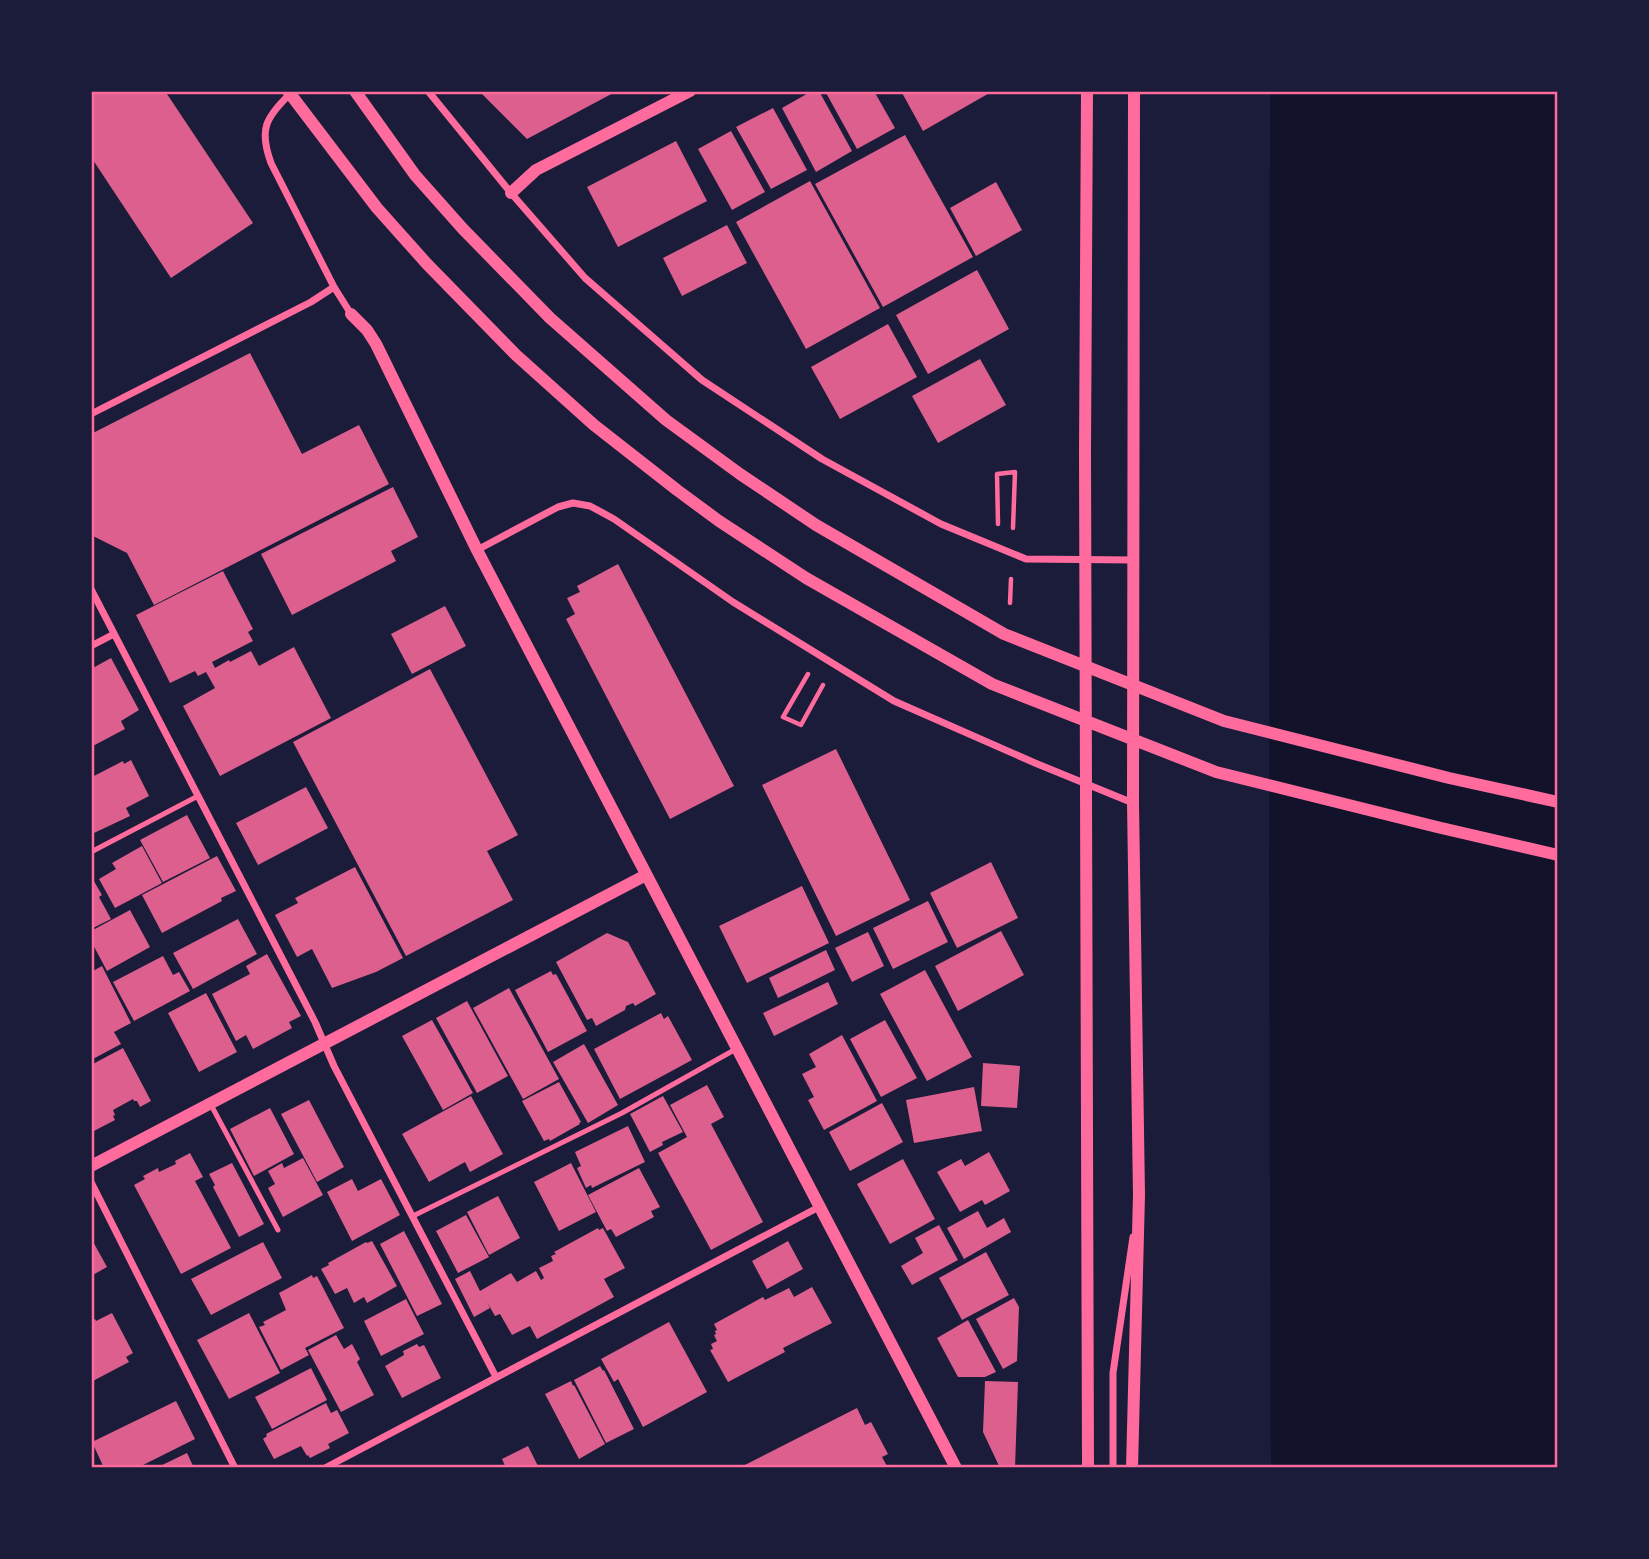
<svg xmlns="http://www.w3.org/2000/svg" width="1649" height="1559" font-family="'Exo 2',sans-serif">
	<style>
		.water { fill: #12122b }
		.building { fill: #dd5f8e }
		.lines { fill: none; stroke-linecap: round; stroke-linejoin: round }
		.path { stroke: #ff6b9d; stroke-width: 4.5 }
		.service { stroke: #ff6b9d; stroke-width: 5 }
		.minor { stroke: #ff6b9d; stroke-width: 7 }
		.tertiary { stroke: #ff6b9d; stroke-width: 12 }
		.neatline { fill: none; stroke: #ff6b9d; stroke-width: 2.5 }
	</style>
	<rect width="100%" height="100%" fill="#1b1b3a"/>
	<!-- water -->
	<path class="water" d="M1270,91H1558V1468H1271L1269,927Z"/>
	<!-- building -->
	<path class="building" d="M91,91H165L253,223L171,278L91,157Z
		M479,91H617L527,139Z
		M812,91H819L852,151L816,172L782,108Z
		M825,91H874L895,128L857,149Z
		M901,91H993L923,131Z
		M773,108L807,170L771,189L736,127Z
		M731,131L765,192L732,210L698,149Z
		M905,135L973,257L883,307L815,184Z
		M676,141L707,201L618,247L587,187Z
		M810,181L880,308L806,349L736,222Z
		M996,182L1022,230L976,256L950,208Z
		M727,225L747,263L682,296L663,258Z
		M977,270L1009,329L928,374L896,315Z
		M888,324L917,377L840,419L811,367Z
		M250,353L302,454L359,425L389,484L154,605L127,553L91,535V434Z
		M980,359L1006,405L938,443L912,396Z
		M393,487L418,537L391,551L396,561L292,615L261,554Z
		M618,564L734,786L670,819L566,619L575,614L567,598L580,592L577,586Z
		M223,571L253,629L248,632L253,641L212,662L215,668L229,660L230,662L251,651L259,666L294,647L331,718L220,776L183,706L215,688L206,672L198,676L195,671L170,683L136,615Z
		M445,606L466,646L412,674L391,634Z
		M111,658L139,710L121,721L125,729L91,747V669Z
		M430,669L518,835L487,851L513,900L406,956L293,742Z
		M836,749L910,900L836,936L762,785Z
		M131,760L149,796L126,808L130,816L94,833L91,827V774L93,773L94,776L123,761L124,764Z
		M306,787L328,828L258,865L236,823Z
		M187,815L210,858L163,882L140,840Z
		M142,846L162,883L115,908L99,879L116,869L112,863Z
		M217,856L236,891L221,898L222,901L162,933L142,895Z
		M991,862L1018,918L957,948L930,893Z
		M355,867L403,958L376,972L332,988L312,949L297,957L275,915L298,903L295,898Z
		M91,876L102,895L99,897L111,919L91,929Z
		M802,886L829,943L747,983L719,926Z
		M928,901L948,942L893,969L873,928Z
		M130,910L150,947L107,971L91,941V931Z
		M238,919L257,954L193,989L173,953Z
		M1001,931L1024,975L958,1011L935,966Z
		M868,932L884,966L852,982L835,948Z
		M607,933L628,942L656,994L635,1006L633,1003L626,1006L625,1010L596,1026L592,1018L587,1020L556,962Z
		M826,950L835,970L778,998L769,978Z
		M267,954L301,1016L289,1022L292,1028L253,1049L246,1035L236,1041L212,994L250,974L246,966Z
		M163,956L173,975L179,972L190,991L134,1021L113,982Z
		M102,966L131,1023L114,1032L121,1044L91,1060V972Z
		M925,970L972,1057L927,1081L880,994Z
		M551,971L553,975L556,974L587,1031L548,1052L515,990Z
		M828,982L838,1004L774,1036L763,1013Z
		M509,988L559,1079L523,1099L473,1008Z
		M206,993L237,1052L199,1072L168,1013Z
		M467,1001L508,1076L477,1093L436,1018Z
		M661,1013L664,1019L668,1016L692,1060L620,1099L594,1049Z
		M432,1020L473,1093L443,1110L402,1036Z
		M885,1020L917,1078L881,1097L850,1039Z
		M842,1035L877,1101L824,1130L808,1100L814,1097L802,1074L816,1067L809,1054Z
		M584,1044L618,1105L588,1123L553,1062Z
		M123,1048L151,1101L140,1107L137,1101H134L133,1099L113,1110L115,1115L113,1116L115,1120L94,1131L91,1126V1065Z
		M983,1063L1020,1066L1017,1108L981,1106Z
		M559,1082L581,1122L579,1123L580,1124L550,1141L549,1139L544,1141L522,1101Z
		M707,1085L724,1117L711,1124L763,1222L711,1250L658,1153L687,1137L670,1105Z
		M974,1087L982,1131L914,1143L906,1100Z
		M471,1096L503,1154L470,1172L465,1162L429,1182L402,1134Z
		M663,1096L683,1132L662,1142L663,1145L650,1152L630,1114Z
		M309,1100L344,1167L317,1182L281,1114Z
		M882,1103L903,1142L850,1171L829,1132Z
		M270,1108L294,1154L254,1176L230,1129Z
		M628,1126L645,1162L592,1188L591,1185L586,1188L577,1168L581,1166L575,1152Z
		M989,1152L1010,1191L985,1205L982,1200L960,1212L937,1172L961,1159L965,1166Z
		M190,1153L203,1177L195,1181L231,1248L181,1274L134,1185L145,1179L143,1176L158,1168L159,1172L176,1164L175,1161Z
		M303,1158L323,1195L283,1217L268,1188L275,1184L268,1171L282,1163L284,1168Z
		M903,1159L935,1219L890,1244L857,1184Z
		M232,1163L264,1224L239,1237L213,1187L215,1185L209,1174Z
		M571,1163L596,1212L559,1231L534,1182Z
		M639,1168L660,1207L651,1211L654,1217L616,1237L611,1229L607,1231L588,1195Z
		M352,1179L358,1191L381,1179L400,1215L352,1241L327,1192Z
		M498,1196L520,1238L489,1255L467,1212Z
		M978,1211L987,1228L1004,1218L1011,1232L964,1259L947,1228Z
		M466,1215L489,1257L458,1273L436,1231Z
		M939,1225L958,1260L912,1285L901,1266L923,1253L915,1238Z
		M598,1228L599,1230L603,1228L625,1268L604,1279L614,1297L537,1339L530,1326L512,1335L500,1314L495,1316L487,1302L490,1308L474,1317L455,1279L470,1271L480,1291L511,1273L517,1282L536,1271L541,1280L544,1278L539,1268L553,1261L551,1256L556,1254L554,1252Z
		M404,1231L442,1304L417,1316L380,1244Z
		M91,1238L107,1267L91,1276Z
		M372,1241L397,1286L367,1303L364,1297L354,1303L347,1288L335,1294L321,1269L329,1265L328,1263L366,1242L367,1243Z
		M788,1241L803,1269L767,1289L752,1261Z
		M263,1242L282,1278L211,1315L191,1279Z
		M986,1252L1009,1295L962,1320L939,1278Z
		M312,1275L313,1278L317,1276L344,1328L305,1348L309,1355L281,1370L259,1327L265,1325L263,1322L286,1310L279,1293Z
		M812,1287L832,1323L783,1348L785,1352L728,1382L710,1350L713,1349L711,1344L717,1341L714,1335L716,1334L715,1331L717,1330L714,1324L763,1297L765,1300L789,1288L794,1297Z
		M1014,1298L1019,1307L1017,1361L1003,1369L976,1319Z
		M406,1299L424,1334L381,1356L364,1321Z
		M112,1313L133,1353L126,1357L129,1362L91,1382V1321L95,1319L96,1321Z
		M249,1313L280,1373L229,1399L197,1340Z
		M968,1320L996,1372L985,1377H958L937,1338Z
		M669,1322L707,1392L643,1427L618,1379L614,1382L601,1359Z
		M336,1335L344,1349L352,1344L360,1359L357,1362L374,1395L341,1412L308,1350Z
		M417,1344L419,1347L424,1345L441,1378L402,1398L385,1366L404,1355L403,1351Z
		M600,1366L603,1371L604,1370L634,1429L606,1443L574,1380Z
		M311,1368L327,1400L272,1429L255,1397Z
		M571,1381L573,1386L574,1385L605,1444L579,1459L545,1394Z
		M985,1381L1018,1382L1015,1468H1000L983,1432Z
		M176,1401L195,1439L137,1468H104L92,1442Z
		M326,1403L331,1413L337,1410L349,1433L328,1444L330,1448L310,1458L308,1455L307,1456L301,1446L274,1459L263,1439L267,1436L266,1434Z
		M857,1408L865,1425L871,1422L888,1454L882,1457L888,1468H739Z
		M528,1446L539,1468H506L502,1459Z
		M187,1453L194,1468H156Z"/>
	<g class="lines">
		<!-- path -->
		<path class="path" d="M998,524L997,474L1015,472L1013,528
			M1010,603L1011,579
			M808,674L783,717L801,725L823,685"/>
		<!-- service -->
		<path class="service" d="M91,852L198,796
			M210,1103L278,1230
			M413,1216L622,1113L736,1049"/>
		<!-- minor -->
		<path class="minor" d="M428,91L511,193L585,278L702,380L822,459L941,524L1026,559L1133,560
			M290,94C265,118 259,130 271,163L334,287L351,314
			M91,414L311,302L334,287
			M477,550L558,507L573,503L590,506L614,519L733,602L894,701L1035,763L1133,803
			M91,589L315,1022L334,1066L496,1377
			M91,646L114,634
			M91,1182L235,1468
			M325,1468L819,1207
			M1113,1468V1373L1133,1237"/>
		<!-- tertiary -->
		<path class="tertiary" d="M288,91L377,208L427,264L516,355L594,425L677,490L719,521L806,578L992,684L1216,772L1437,827L1558,855
			M355,91L415,175L463,229L550,318L666,420L740,474L816,525L1004,634L1224,721L1449,778L1558,802
			M1087,91L1085,453L1088,1468
			M511,193L536,170L690,91
			M351,314L367,330L376,344L477,550L956,1468
			M91,1166L646,875
			M1132,1468L1139,1195L1133,803L1134,91"/>
	</g>
	<!-- border -->
	<rect width="1649" height="1559" fill="none" stroke="#1b1b3a" stroke-width="186"/>
	<rect x="93" y="93" width="1463" height="1373" class="neatline"/>
</svg>
